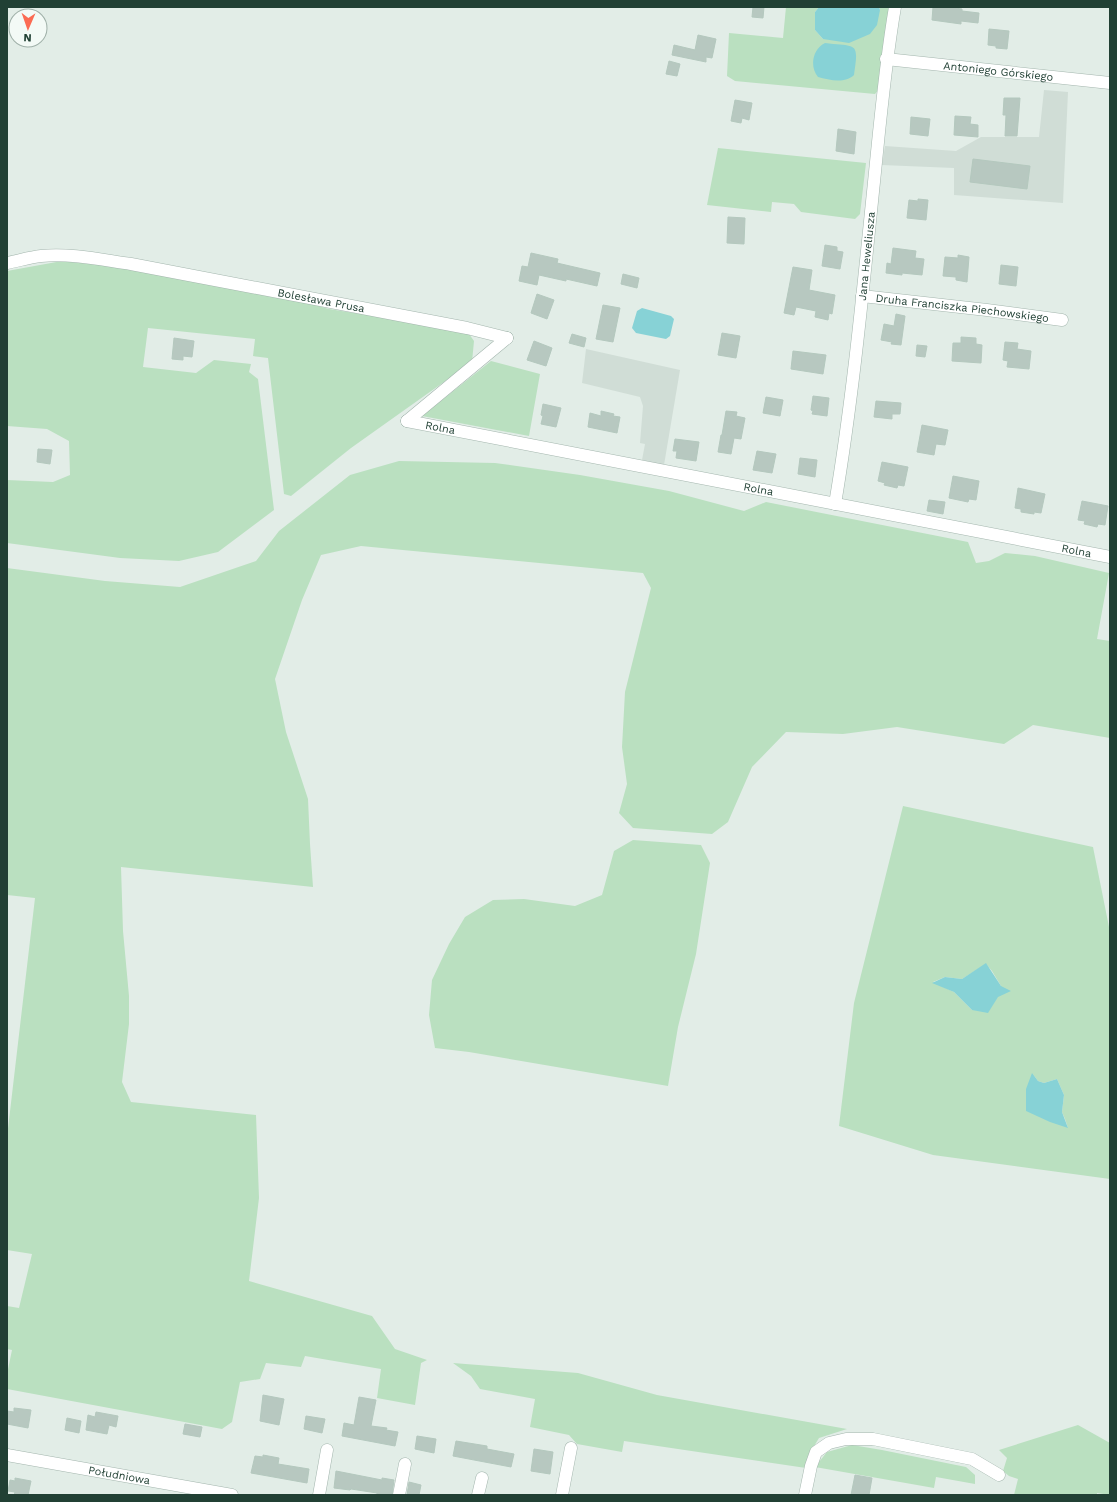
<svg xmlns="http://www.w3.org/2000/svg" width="1117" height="1502" font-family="'Work Sans',sans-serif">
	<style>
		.built { fill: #d0ddd6 }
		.green { fill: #bae0c0; fill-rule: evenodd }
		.water { fill: #87d2d6 }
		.building { fill: #b7c8c0; stroke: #b4c8be }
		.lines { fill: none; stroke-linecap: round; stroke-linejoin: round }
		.minor-casing { stroke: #a4b6ae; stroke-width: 13 }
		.minor { stroke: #fff; stroke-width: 12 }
		.labels { text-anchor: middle; stroke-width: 3; stroke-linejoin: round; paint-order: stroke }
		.street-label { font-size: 11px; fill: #214034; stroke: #f3faf6 }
	</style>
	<rect width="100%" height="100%" fill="#e2ede7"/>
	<!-- built -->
	<path class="built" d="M1044,90L1068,92L1063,203L954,195V168L882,165L885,146L956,151L981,137H1039Z
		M586,349L680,370L664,465L642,460L645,444L640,443L643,406L640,397L582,383Z"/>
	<!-- green -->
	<path class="green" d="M786,7H819L815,12V30L823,39L880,10L879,7H889L880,88L875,94L735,81L727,76L729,33L783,38Z
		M718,148L866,163L860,214L855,219L801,212L794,204L772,202L771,212L707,205Z
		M62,261L128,268L285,297L329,309L467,331L474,341L472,362L351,448L291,496L284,494L268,358L253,356L255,339L148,328L143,367L196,373L214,360L251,364L249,372L258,379L274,510L218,552L179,561L120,558L7,543V480L53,482L70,475L69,441L47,429L7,426V271Z
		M491,361L540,374L529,436L422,416Z
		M399,461L495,463L580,475L669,491L744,511L766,502L968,542L976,563L989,561L1005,553L1035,556L1109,573L1097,639L1110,641V738L1033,725L1004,744L897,727L843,734L786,732L752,767L728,822L712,834L633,828L619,813L627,784L622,747L625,692L651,588L643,573L361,546L321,555L302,600L275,679L286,732L308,799L310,844L313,887L121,867L123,931L129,996V1024L122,1082L131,1102L256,1115L259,1198L249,1281L372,1316L395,1349L427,1360L421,1363L415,1405L377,1398L381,1369L305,1356L301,1367L266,1363L260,1379L240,1382L232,1422L222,1429L7,1389V1374L12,1350L7,1349V1306L19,1308L32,1254L7,1250V1137L35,898L7,895V568L105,581L180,587L256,561L279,531L350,475Z
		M903,806L1093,847L1110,932V1179L933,1155L839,1126L854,1003ZM986,964L992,971L1001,986L972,1010L954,992L933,982L945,977L962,979ZM1032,1073L1038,1081L1044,1083L1057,1079L1064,1095L1062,1112L1065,1119L1068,1128Z
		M633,840L701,845L710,863L696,954L678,1027L668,1086L469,1052L435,1048L429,1015L432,980L449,944L465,917L493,900L524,899L575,906L602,895L614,851Z
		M453,1363L578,1373L657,1395L847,1429L819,1438L808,1456L806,1468L624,1441L622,1452L577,1444L569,1435L530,1427L535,1399L480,1389L471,1376Z
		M1078,1425L1110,1443V1495L1097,1493V1495H1014L1018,1479L1009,1476L1003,1471L1007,1458L999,1450Z
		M852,1445L882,1450L966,1467L975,1475V1484L936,1477L934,1488L815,1467L827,1452Z"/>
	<!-- water -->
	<path class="water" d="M819,7H879L880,10L877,25L870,34L849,43L823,39L815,30V12Z
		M825,43C857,47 859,41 854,75C845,84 829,80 818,77C809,66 813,49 825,43Z
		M642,308L671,316L674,319L670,336L666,339L636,333L632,328L637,311Z
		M986,963L1001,986L1011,991L998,997L988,1013L972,1010L954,992L932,983L945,977L962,979Z
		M1032,1073L1038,1081L1044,1083L1057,1079L1064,1095L1062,1112L1068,1128L1050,1122L1026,1111V1089Z"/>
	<!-- building -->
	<path class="building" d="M753,7H764L763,18L752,17Z
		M933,7H955V8L962,9V11L979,13L978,23L961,21V24L932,20Z
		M989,29L1009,31L1007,49L996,48V46L988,45Z
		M698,35L716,39L712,58L706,57V62L672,55L674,45L695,50Z
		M669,61L680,64L677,76L666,74Z
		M1004,98H1020L1017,136H1005L1006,115H1003Z
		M735,100L752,103L749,120L742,118L741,123L731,121Z
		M955,116L971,117L970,124L978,125V137L954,135Z
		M911,117L930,119L928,136L910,134Z
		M838,129L856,132L854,154L836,151Z
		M973,159L1030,166L1027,189L970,182Z
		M918,199L928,200L926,220L907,218L909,200L918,201Z
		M728,217L745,218L744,244L727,243Z
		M825,245L837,247V251L843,252L840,269L822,266Z
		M893,248L916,251L915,258L924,259L922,275L902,273V275L886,273L887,263L891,264Z
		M531,253L558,259L557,263L600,273L597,286L566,279V281L539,275L537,285L519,281L522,266L528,267Z
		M958,255L969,257L967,282L956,280V277L943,276L945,257L958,258Z
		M1001,265L1018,267L1016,286L999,284Z
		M793,267L812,270L809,290L835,295L832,314L829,313L828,320L815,317L816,311L796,307L794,315L784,313Z
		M623,274L639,278L637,288L621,284Z
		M537,294L554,300L547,319L531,313Z
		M603,305L620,308L613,342L596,339Z
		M896,314L905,316L901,345L891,344L892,342L881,340L884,324L894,326Z
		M722,333L740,336L736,358L718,355Z
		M572,334L586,338L584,347L569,343Z
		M961,337L976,338V344L982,345L981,363L952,361L953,343H961Z
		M174,338L194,341L192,357L183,356V360L172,359Z
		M534,341L552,348L546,366L527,360Z
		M1005,342L1018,343L1017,349L1031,351L1029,369L1007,367L1008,361L1003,360Z
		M917,345L927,346L925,357L916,356Z
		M793,351L826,355L823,374L791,369Z
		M813,396L829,398L827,416L812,414L813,411L811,410Z
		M766,397L783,400L780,416L763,413Z
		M876,401L901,403L900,414H892V419L874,417Z
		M543,404L561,408L556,427L541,424L543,416L541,415Z
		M601,411L614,414L613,416L620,417L617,433L588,427L590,413L601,416Z
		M726,411L737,412L736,416L745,418L741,439L734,438L731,454L718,452L721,435H722Z
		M922,425L948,430L945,445L936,444L934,455L917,452Z
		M675,439L699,442L696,461L676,458L677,451H673Z
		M38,449L52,450L50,464L37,462Z
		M757,451L776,454L772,473L753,470Z
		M800,458L817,460L815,477L798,474Z
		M882,462L908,467L904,486L898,485L897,488L884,485L885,483L878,481Z
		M953,476L979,481L976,500L969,499L968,502L949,498Z
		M1018,488L1045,494L1041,513L1034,512V514L1021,512V509L1015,508Z
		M929,500L945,502L943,514L927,511Z
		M1082,501L1108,506L1105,525L1098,524L1097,527L1084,524L1085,521L1078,520Z
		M263,1395L284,1399L279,1425L260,1421Z
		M359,1397L376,1400L371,1426L387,1428L386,1430L398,1432L395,1446L342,1436L344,1423L354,1425Z
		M14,1408L31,1410L28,1428L7,1424V1411L14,1412Z
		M96,1412L118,1416L116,1427L109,1425L107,1434L86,1430L88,1415L95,1417Z
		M306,1416L325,1419L322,1433L304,1429Z
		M67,1418L81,1421L79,1433L65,1430Z
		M185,1424L202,1427L200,1437L183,1434Z
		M417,1436L436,1439L434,1453L415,1449Z
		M456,1441L487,1446V1449L514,1454L511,1467L453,1456Z
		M534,1449L553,1452L550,1474L531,1471Z
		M263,1455L279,1458L278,1464L309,1469L307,1483L251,1473L255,1456L263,1457Z
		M336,1471L382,1480V1478L394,1480L392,1495H377V1493L351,1489L350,1490L334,1488Z
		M855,1475L872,1478L869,1495H851Z
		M15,1478L31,1481L28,1495H14L15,1492L8,1491L10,1480L15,1481Z
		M409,1482L421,1485L419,1495H407Z"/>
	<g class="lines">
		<defs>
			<g id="minor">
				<path id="s1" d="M886,59L1110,83"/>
				<path id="s2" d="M7,263C18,261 30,257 41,256C71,253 102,260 131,264L467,328L507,338"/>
				<path id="s3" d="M862,296L987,310L1062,320"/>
				<path id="s4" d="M407,421L1110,557"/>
				<path d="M407,421L507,338"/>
				<path id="s5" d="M835,504C853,397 863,290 874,182C880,123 885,65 895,7"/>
				<path id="s6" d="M7,1455L232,1495"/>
				<path d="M319,1495L327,1450"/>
				<path d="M399,1495L405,1464"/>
				<path d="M478,1495L482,1478"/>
				<path d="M562,1495L571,1448"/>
				<path d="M805,1495L811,1466L816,1452L829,1443L846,1439H873L972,1459L999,1475"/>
			</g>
		</defs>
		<!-- minor casing -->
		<use href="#minor" class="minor-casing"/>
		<!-- minor -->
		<use href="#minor" class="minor"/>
	</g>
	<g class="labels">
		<!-- street labels -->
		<g class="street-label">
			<text dy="4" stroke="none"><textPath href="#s1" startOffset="113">Antoniego Górskiego</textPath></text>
			<text dy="4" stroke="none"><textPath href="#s5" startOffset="250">Jana Heweliusza</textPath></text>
			<text dy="4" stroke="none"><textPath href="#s2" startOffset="319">Bolesława Prusa</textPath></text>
			<text dy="4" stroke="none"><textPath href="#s3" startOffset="101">Druha Franciszka Piechowskiego</textPath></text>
			<text dy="4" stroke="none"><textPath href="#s4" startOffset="34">Rolna</textPath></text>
			<text dy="4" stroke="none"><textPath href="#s4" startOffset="358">Rolna</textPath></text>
			<text dy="4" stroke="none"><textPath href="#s4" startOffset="682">Rolna</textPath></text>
			<text dy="4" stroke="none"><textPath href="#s6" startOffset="114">Południowa</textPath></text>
		</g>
	</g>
	<!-- border -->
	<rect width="1117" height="1502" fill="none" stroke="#214034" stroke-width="16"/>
	<!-- north arrow -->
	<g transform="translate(28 28) rotate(182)"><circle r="19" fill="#f3faf6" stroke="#9fb0a8"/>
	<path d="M0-3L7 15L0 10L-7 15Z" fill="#fb6b53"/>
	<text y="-6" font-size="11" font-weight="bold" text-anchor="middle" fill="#214034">N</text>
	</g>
</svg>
